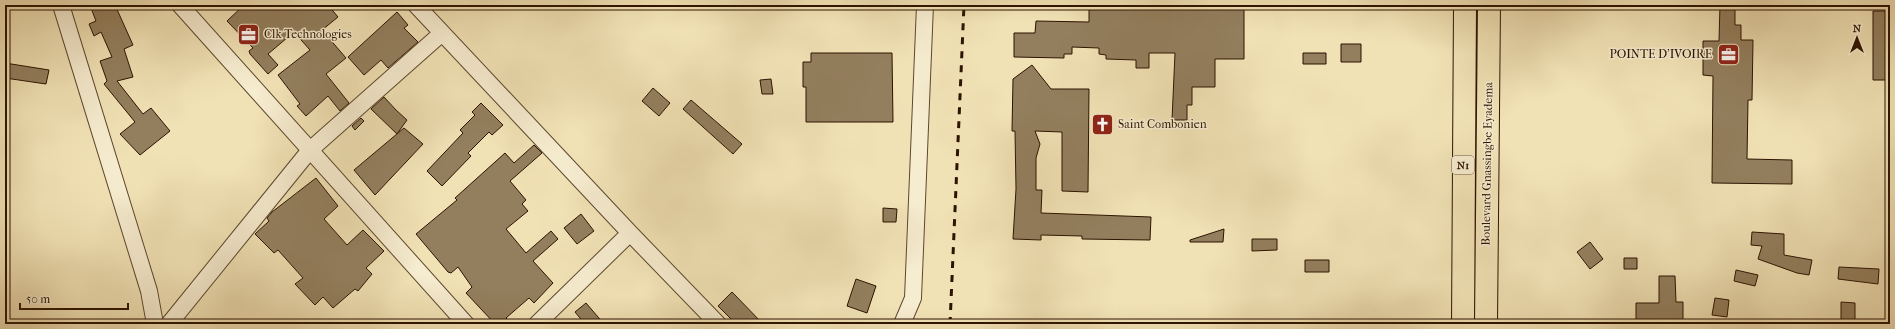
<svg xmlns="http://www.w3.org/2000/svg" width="1895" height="329" font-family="'IM FELL French Canon',serif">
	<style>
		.building { fill: #937f5e; stroke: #2d1300 }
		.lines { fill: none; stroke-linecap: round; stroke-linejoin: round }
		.minor-casing { stroke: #5e472d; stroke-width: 18 }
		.trunk-casing { stroke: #2d1300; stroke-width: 24 }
		.minor { stroke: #f6eccf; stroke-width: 16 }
		.trunk { stroke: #f1e2b5; stroke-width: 22 }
		.rail { stroke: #2d1300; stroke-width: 3; stroke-dasharray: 7 7; stroke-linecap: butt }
		.labels { text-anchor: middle; stroke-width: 3; stroke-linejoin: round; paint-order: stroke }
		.shield { fill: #f6eccf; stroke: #69543e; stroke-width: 1 }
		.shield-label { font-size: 11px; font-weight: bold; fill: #2d1300 }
		.poi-label { font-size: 12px; fill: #2d1300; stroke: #f6eccf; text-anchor: start }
		.street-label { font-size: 12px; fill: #2d1300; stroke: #f6eccf }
	</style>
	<rect width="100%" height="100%" fill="#f1e2b5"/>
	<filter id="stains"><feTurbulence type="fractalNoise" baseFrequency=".005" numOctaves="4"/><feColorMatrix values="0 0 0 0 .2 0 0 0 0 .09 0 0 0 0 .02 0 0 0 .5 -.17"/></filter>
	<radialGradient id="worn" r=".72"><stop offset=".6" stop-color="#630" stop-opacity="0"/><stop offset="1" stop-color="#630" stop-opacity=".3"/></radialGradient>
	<!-- building -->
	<path class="building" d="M98,5H115L133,45L124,49L133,77L117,81L143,114L151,108L170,131L140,155L120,134L135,122L104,84L107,81L100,61L112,57L101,32L94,36L89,24L96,21L91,8Z
		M244,5H328L338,17L322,30L346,58L326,74L349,103L340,111L328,96L306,116L297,106L300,104L278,75L310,50L294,32L268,54L278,65L268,74L250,54L249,51L253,48L227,21Z
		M1089,5H1244V59H1215V87H1192V105H1187V120H1172L1175,53H1149V68H1136V60L1106,59V55L1099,54V48L1072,47V54H1064V58L1014,57V33H1035L1036,21L1089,22Z
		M1720,5H1735V25H1741V40H1753L1752,100H1748L1747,159L1792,160V184L1712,183L1713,76L1703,75V41H1719Z
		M1873,11H1890V80H1873Z
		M397,12L408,25L404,28L418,42L388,68L381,60L364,75L348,57Z
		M1341,44H1361V62H1341Z
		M811,53H892L893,122H806V87H803V62H811Z
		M1303,53H1326V64H1303Z
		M5,63L49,70L46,84L5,78Z
		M1032,65L1051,89H1089L1088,192L1062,191V132L1035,131L1040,144L1036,158V190H1042L1041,213L1151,217L1150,240L1082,239V236L1041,235V240L1013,239L1016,189L1015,131H1012L1013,79Z
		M771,79L773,94H762L760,80Z
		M653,88L670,103L659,116L642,101Z
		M384,97L396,110L407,120L397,134L371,109Z
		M691,100L742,144L733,154L683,109Z
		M481,103L503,125L492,135L489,132L468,153L471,156L442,186L427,171L463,133L460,130L475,115L472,112Z
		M361,118L364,121L355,130L352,126Z
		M404,128L423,144L375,195L354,170Z
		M534,145L542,153L510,181L526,200L522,204L528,211L506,229L526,253L551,231L558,239L533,261L553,283L534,303L529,298L506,318L512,324H495L466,293L472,287L458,267L451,273L448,272L416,234L457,200L455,198L505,153L514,163Z
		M316,178L338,206L324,219L347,245L363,230L384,251L366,268L372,274L358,291L355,289L333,308L323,297L315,305L295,284L303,278L278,250L274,253L255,234L269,221L267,218L272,212Z
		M883,208L897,209L896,222H883Z
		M581,214L594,231L577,244L564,228Z
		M1224,229L1223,242H1190V240Z
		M1752,232L1784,234V255L1812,260L1809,275L1797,273L1758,259L1762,246L1751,245Z
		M1252,239H1277V250L1252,251Z
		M1590,242L1603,259L1590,269L1577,252Z
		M1624,258H1637V269H1624Z
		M1305,260H1329V272H1305Z
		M1839,267L1879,269L1878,284L1838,279Z
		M1736,270L1758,275L1755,286L1734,281Z
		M1659,276H1675L1676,302H1683V324H1636V303H1659Z
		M856,279L876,286L867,313L847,306Z
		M732,292L763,324H736L718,306Z
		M1715,298L1729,300L1727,317L1712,315Z
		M1841,302L1855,303V324H1841Z
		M586,303L604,324H585L575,312Z"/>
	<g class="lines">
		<defs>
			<path id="minor" d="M61,5L149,291L155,324
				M180,5L466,324
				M416,5L630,233L718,324
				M169,324L310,150L442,33
				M537,324L630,233
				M902,324L913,298L925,5"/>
			<path id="trunk" d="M1463,324L1465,5
				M1486,324L1489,5"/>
		</defs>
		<!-- minor casing -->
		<use href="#minor" class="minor-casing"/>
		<!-- trunk casing -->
		<use href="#trunk" class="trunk-casing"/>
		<!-- minor -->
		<use href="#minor" class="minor"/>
		<!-- trunk -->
		<use href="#trunk" class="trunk"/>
		<!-- rail -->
		<path class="rail" d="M950,324L964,5"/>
	</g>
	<!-- icons -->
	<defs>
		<symbol id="office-square" viewBox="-11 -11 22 22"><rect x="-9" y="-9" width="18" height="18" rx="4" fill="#8f2418" stroke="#f6eccf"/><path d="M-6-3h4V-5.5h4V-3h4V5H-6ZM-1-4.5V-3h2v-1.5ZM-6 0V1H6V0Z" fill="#fff"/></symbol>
		<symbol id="church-square" viewBox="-11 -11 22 22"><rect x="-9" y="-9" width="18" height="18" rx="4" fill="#8f2418" stroke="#f6eccf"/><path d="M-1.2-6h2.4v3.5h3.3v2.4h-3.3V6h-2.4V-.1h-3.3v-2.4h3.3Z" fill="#fff"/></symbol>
	</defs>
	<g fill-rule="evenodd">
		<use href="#office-square" x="236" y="22" width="25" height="25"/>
		<use href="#office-square" x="1716" y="42" width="25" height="25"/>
		<use href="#church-square" x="1090" y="112" width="25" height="25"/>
	</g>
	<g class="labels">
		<!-- shield labels -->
		<rect class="shield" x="1452" y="156" width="22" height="18" rx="3"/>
		<g class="shield-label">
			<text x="1463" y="169">N1</text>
		</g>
		<!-- poi labels -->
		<g class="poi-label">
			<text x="264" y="38">Clk Technologies</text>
			<text x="1712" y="58" text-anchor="end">POINTE D'IVOIRE</text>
			<text x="1118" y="128">Saint Combonien</text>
		</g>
		<!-- street labels -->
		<g class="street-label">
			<text transform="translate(1487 164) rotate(-89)" y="4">Boulevard Gnassingbe Eyadema</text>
		</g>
	</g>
	<!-- margin -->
	<rect width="1895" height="329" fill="none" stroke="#f1e2b5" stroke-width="20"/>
	<rect x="6" y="6" width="1883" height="317" fill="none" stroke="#2d1300" stroke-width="2"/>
	<rect x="10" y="10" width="1875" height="309" fill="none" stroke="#2d1300"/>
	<!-- north arrow -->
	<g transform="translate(1857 38)" stroke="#f6eccf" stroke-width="3" paint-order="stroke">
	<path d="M0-3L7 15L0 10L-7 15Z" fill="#2d1300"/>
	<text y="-6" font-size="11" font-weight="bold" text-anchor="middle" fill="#2d1300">N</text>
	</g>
	<!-- scale -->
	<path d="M20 303v6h108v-6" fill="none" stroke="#2d1300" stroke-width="2"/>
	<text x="26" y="303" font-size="12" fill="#2d1300" stroke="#f6eccf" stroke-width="3" paint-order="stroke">50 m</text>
	<rect width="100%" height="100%" filter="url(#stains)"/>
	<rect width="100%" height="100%" fill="url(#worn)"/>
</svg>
